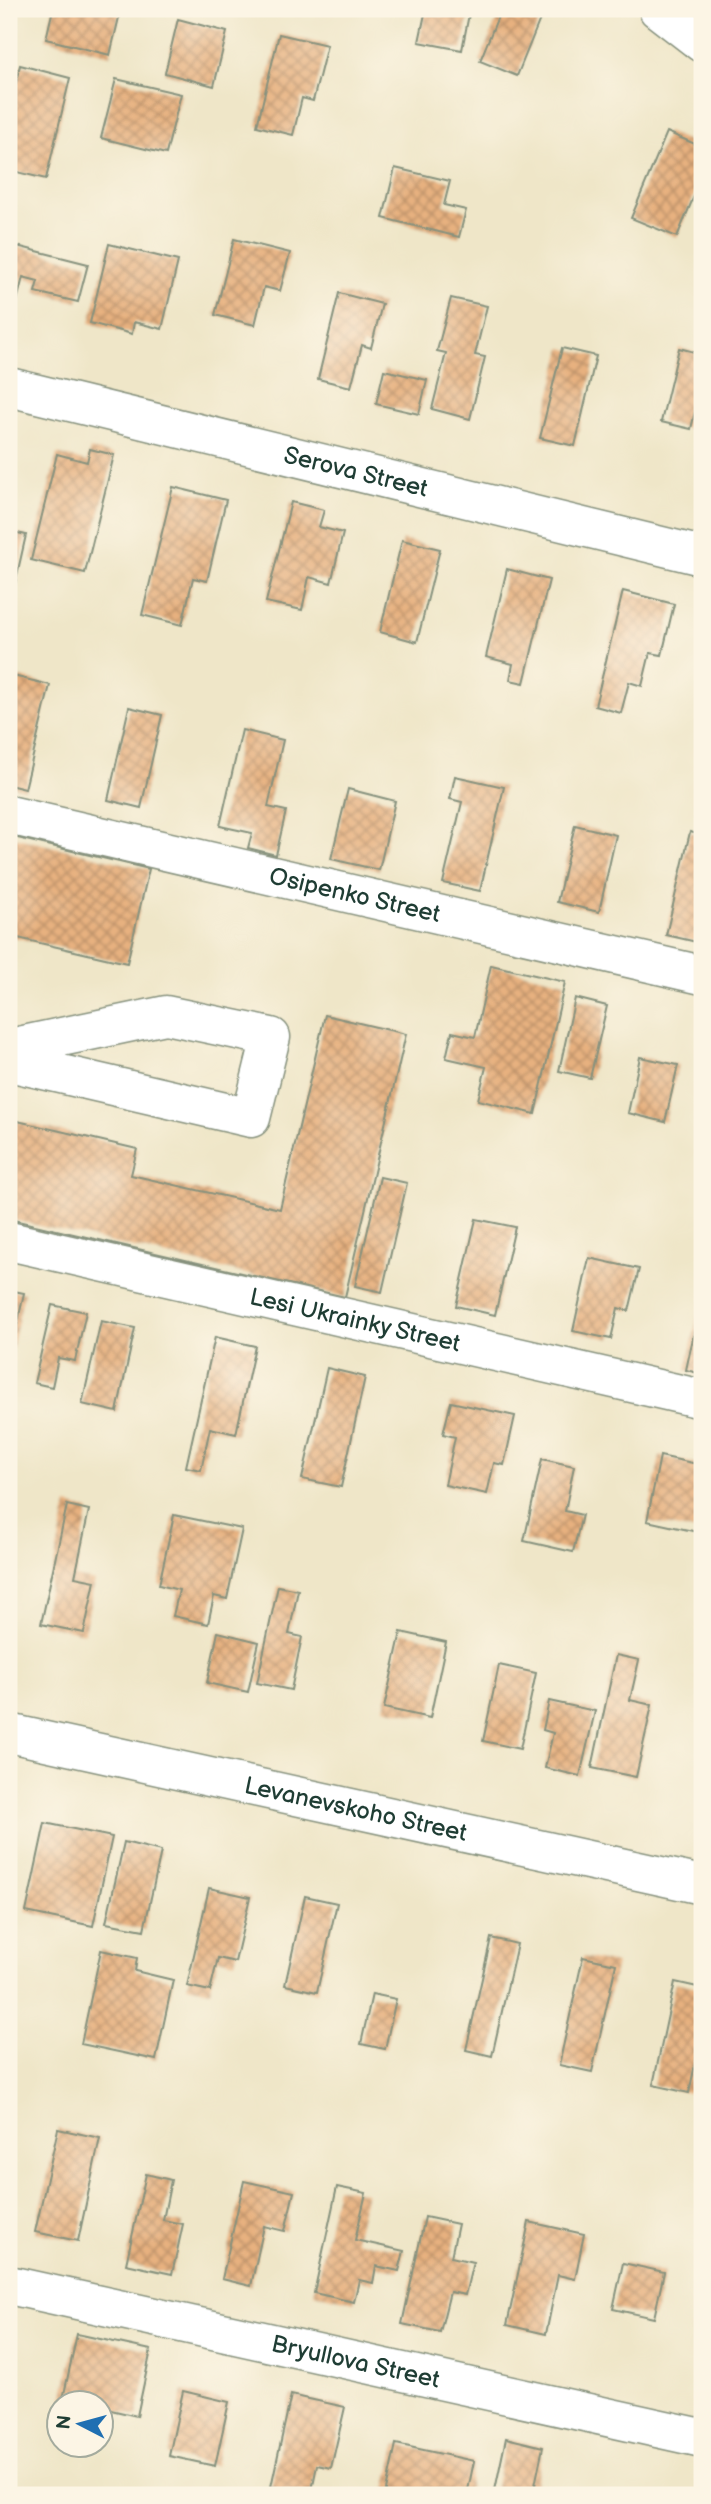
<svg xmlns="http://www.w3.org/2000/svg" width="711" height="2504" font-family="'Balsamiq Sans',sans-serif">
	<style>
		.building { fill: url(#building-cross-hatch) }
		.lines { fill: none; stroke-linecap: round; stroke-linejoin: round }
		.minor-casing { stroke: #87927e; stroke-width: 41 }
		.minor { stroke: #fff; stroke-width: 38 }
		.labels { text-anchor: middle; stroke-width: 6; stroke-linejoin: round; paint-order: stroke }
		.street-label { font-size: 24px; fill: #1f3d34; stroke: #fcf5e5 }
	</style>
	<defs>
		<pattern id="building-cross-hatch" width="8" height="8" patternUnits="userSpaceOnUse" patternTransform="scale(1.75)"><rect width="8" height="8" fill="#e7b17f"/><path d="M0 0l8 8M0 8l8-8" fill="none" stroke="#bb9169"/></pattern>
	</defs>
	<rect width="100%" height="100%" fill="#fcf5e5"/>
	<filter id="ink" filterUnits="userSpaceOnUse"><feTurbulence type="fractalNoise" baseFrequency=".0143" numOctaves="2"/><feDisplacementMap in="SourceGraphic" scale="14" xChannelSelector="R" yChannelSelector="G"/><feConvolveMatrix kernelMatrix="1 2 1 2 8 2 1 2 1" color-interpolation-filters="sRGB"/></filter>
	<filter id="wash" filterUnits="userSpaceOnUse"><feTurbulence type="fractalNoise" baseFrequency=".00686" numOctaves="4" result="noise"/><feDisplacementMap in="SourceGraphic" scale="28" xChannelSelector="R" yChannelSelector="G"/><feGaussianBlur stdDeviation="1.57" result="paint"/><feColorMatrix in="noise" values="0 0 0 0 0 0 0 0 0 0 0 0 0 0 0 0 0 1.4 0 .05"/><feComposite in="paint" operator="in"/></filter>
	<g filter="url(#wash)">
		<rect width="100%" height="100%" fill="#efe6c8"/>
		<g id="blocks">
			<!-- building -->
			<path class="building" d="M53,9H121L110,55L46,39Z
				M426,9H470L462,50L419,42Z
				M501,9H544L517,76L480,61Z
				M178,19L227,32L214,86L165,73Z
				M279,34L327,45L313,101L302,98L293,135L257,126Z
				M20,65L70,78L46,179L9,170V111Z
				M116,79L181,94L166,154L101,138Z
				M667,132L702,147V177L677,237L631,218Z
				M395,168L450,181L444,205L466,210L459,237L383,218Z
				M234,239L290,253L280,291L264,287L255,325L215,315Z
				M9,244L88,264L78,302L35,292L38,281L23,277L15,309L9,307Z
				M109,244L178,261L162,329L134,322L132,334L90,323Z
				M339,293L382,304L371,348L362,345L351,387L318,379Z
				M451,298L487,306L475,355L485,357L470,419L432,409L446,353L437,351Z
				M562,348L596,356L575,446L540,438Z
				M679,348L702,354V382L691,429L661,422Z
				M384,370L427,380L419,414L376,404Z
				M90,449L114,455L85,573L31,560L57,454L87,462Z
				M173,487L226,500L207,581L193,578L182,625L142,615Z
				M291,502L324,510L319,527L343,533L331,583L309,577L302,610L266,602Z
				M9,531L26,535L10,606H9Z
				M402,540L440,549L417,642L380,632Z
				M507,569L549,580L524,683L510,680L513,664L486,657Z
				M623,591L674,604L662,655L650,653L642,686L629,682L621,713L595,706Z
				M9,675L50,685L25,789L9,785Z
				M129,707L162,715L141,808L108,800Z
				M242,730L283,740L268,807L286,811L276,855L248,848L252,833L220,826Z
				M455,776L504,787L480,891L443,883L462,802L450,799Z
				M348,789L395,801L379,870L331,859Z
				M575,825L616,835L599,912L557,902Z
				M690,832L702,835L701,943L666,935Z
				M9,836L149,869L127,963L9,936Z
				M491,965L565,982L535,1114L478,1100L486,1067L446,1058L452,1032L475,1037Z
				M575,998L607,1006L590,1078L559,1071Z
				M325,1015L406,1034L345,1297L9,1219V1119L137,1149L131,1175L280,1209Z
				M640,1057L678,1065L665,1122L628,1113Z
				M380,1177L407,1183L382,1292L355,1286Z
				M476,1219L515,1227L495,1315L456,1306Z
				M589,1258L639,1269L629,1311L618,1308L611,1339L573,1331Z
				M9,1290L24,1293L12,1349L9,1348Z
				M701,1301L702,1302V1374L686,1370Z
				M52,1305L86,1312L75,1361L58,1358L52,1387L34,1383Z
				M101,1321L135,1328L117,1412L82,1404Z
				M215,1337L255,1346L236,1434L210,1428L201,1470L186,1467Z
				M327,1368L365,1377L341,1487L302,1479Z
				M451,1402L515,1416L504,1465L494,1463L487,1494L445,1485L455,1437L443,1434Z
				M660,1456L702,1465V1533L647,1521Z
				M542,1459L574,1466L565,1511L582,1515L573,1552L524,1541Z
				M67,1505L89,1510L75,1577L95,1581L84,1633L41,1624Z
				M174,1515L242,1529L227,1599L214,1596L208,1624L173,1616L179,1590L159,1585Z
				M278,1586L298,1590L289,1634L302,1637L291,1690L257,1683Z
				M218,1632L259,1642L248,1692L207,1683Z
				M401,1632L446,1642L430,1718L384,1708Z
				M616,1655L639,1660L630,1700L652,1705L636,1777L592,1768Z
				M499,1665L536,1673L520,1749L483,1741Z
				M549,1701L595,1711L580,1776L545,1768L553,1733L543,1730Z
				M45,1823L112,1837L93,1926L26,1912Z
				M124,1842L161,1851L144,1930L106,1923Z
				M209,1888L250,1897L235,1962L218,1958L210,1991L187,1986Z
				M305,1896L337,1903L317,1992L285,1985Z
				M491,1938L517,1944L492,2056L466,2050Z
				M101,1950L137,1958L135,1971L173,1980L156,2060L81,2044Z
				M583,1957L616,1964L592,2072L559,2065Z
				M675,1982L702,1988V2031L689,2093L653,2085Z
				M372,1994L396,1999L385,2049L361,2044Z
				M58,2129L100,2138L78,2241L35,2232Z
				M146,2174L171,2180L163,2220L183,2224L172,2274L126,2264Z
				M244,2181L294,2192L285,2231L264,2226L251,2286L222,2279Z
				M337,2187L366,2193L355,2240L404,2251L399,2271L376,2266L373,2283L359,2280L354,2302L314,2293Z
				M425,2217L458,2224L451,2257L473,2262L465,2295L450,2292L440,2332L402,2324Z
				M529,2222L584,2234L575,2279L558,2275L546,2334L507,2325Z
				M623,2263L664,2272L654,2318L613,2309Z
				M77,2334L151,2350L137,2416L102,2408V2402H77L63,2399Z
				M183,2391L229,2402L215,2466L169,2456Z
				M291,2395L345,2407L331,2468L317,2465L311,2495L271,2487Z
				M506,2438L543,2447L533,2495H494Z
				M396,2444L474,2461L467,2495H385Z"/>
		</g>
	</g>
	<g filter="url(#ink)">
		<use href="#blocks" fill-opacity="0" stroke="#87927e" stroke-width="2"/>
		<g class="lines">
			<defs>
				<g id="minor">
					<path d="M658,9L702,43"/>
					<path id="s1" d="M9,387L702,556"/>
					<path id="s2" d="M9,815L702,975"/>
					<path d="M9,1048L166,1015L271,1037L251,1118L9,1062"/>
					<path id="s3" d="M9,1241L702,1399"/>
					<path id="s4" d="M9,1733L702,1885"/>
					<path id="s5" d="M9,2285L702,2438"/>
				</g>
			</defs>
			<!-- minor casing -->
			<use href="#minor" class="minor-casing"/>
			<!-- minor -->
			<use href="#minor" class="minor"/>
		</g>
	</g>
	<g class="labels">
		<!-- street labels -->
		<g class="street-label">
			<text dy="8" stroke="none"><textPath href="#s1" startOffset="357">Serova Street</textPath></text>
			<text dy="8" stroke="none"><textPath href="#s2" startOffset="355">Osipenko Street</textPath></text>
			<text dy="8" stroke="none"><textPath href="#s3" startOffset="355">Lesi Ukrainky Street</textPath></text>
			<text dy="8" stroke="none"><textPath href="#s4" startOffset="355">Levanevskoho Street</textPath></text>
			<text dy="8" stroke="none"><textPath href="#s5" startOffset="355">Bryullova Street</textPath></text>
		</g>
	</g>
	<!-- margin -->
	<rect width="711" height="2504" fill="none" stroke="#fcf5e5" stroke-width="35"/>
	<!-- north arrow -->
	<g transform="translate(80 2424) rotate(276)"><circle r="33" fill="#fcf5e5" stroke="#a4ab9e" stroke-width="2"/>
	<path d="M0-5L12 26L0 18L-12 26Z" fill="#1f6fb2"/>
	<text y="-10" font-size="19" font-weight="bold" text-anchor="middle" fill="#1f3d34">N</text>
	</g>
</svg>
